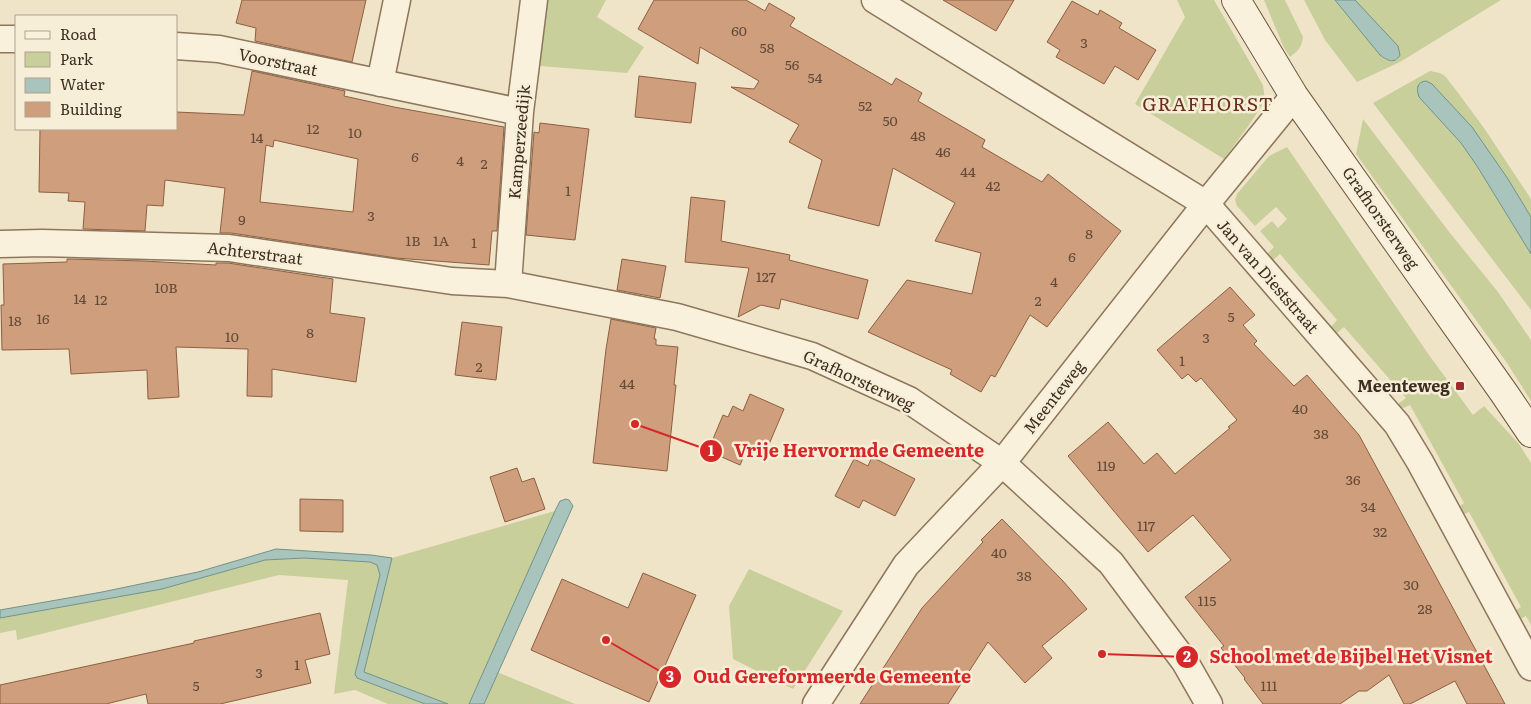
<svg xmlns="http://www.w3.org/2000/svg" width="1531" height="704" font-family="Literata,serif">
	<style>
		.green { fill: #c9cf9b }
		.water { fill: #a9c4bc; stroke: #6f938a }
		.building { fill: #cf9f7d; stroke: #8d5f41; fill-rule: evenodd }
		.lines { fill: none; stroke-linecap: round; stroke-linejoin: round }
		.street-casing { stroke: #8d765c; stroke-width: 29 }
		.secondary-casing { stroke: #6f573f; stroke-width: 30 }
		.street { stroke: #faf1dc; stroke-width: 26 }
		.secondary { stroke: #faf1dc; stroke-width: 28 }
		.poi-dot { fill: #9e2a2b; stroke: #f7eed8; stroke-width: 2 }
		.labels { text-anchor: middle; stroke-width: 5; stroke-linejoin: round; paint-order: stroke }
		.number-label { font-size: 14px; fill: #624a37 }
		.street-label { font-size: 16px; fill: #3d2e20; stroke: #f7eed8 }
		.poi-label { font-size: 16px; font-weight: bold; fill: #3d2e20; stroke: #f7eed8; text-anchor: end }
		.quarter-label { font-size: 19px; letter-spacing: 1px; fill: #6b2e1e; stroke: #f7eed8 }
		.leader { fill: none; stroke: #d62828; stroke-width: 2 }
		.callout-dot { fill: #d62828; stroke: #f7eed8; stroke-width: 2 }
		.mark-label { font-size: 15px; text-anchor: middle; font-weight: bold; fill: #fff }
		.callout-label { font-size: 18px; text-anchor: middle; font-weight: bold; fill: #d62828; stroke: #f7eed8; stroke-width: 5; stroke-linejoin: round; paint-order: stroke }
	</style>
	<rect width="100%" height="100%" fill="#f0e4c8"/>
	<!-- green -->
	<path class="green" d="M546,0H606L597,17L644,47L627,73L540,66Z
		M1177,0H1214L1263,85L1265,101L1249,125L1224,159L1135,104L1185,17Z
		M1264,0H1285L1303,37C1302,47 1298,51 1290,57L1284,48Z
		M1304,0H1335L1380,54C1386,60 1390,63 1398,59L1355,0H1501L1400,62L1357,82L1325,40Z
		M1430,71L1440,73L1445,76L1456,90L1484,128L1531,199V217L1508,179L1472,127L1419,97L1461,143L1477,166L1531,254V310L1373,103Z
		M1363,119L1450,233L1498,292L1531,340V401L1507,363L1356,154Z
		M1287,147L1429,355L1473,415L1484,406L1519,444L1531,463V625L1526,616L1516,621L1512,612L1521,607L1469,512L1461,516L1456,509L1464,503L1410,405L1401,409L1398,404L1406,398L1344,327L1337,333L1331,327L1337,320L1280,254L1273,260L1267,254L1274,247L1260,231L1272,221L1278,228L1287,219L1276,207L1255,226L1237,206L1235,200L1237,194L1269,156Z
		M555,511L469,704H448L364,672L392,558Z
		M304,558L370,562L377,565L380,575L355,674L358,678L425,704H388L355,690L334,694L348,580L279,575L17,640L16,630L0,633V618L161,589L265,560Z
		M749,569L843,611L793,689L733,659L729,606Z
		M497,672L575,704H484Z"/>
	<!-- water -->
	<path class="water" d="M1335,0H1355L1398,46L1400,55C1394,65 1387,60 1380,55Z
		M1426,81L1432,84L1472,127L1508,179L1531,217V254L1477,166L1461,143L1419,97C1416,88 1417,82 1426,81Z
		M566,499L569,500L573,506L484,704H469L555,511L560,501Z
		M276,549L371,555L392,558L364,672L448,704H425L357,678L355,674L380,575L377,565L370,562L304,558L265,560L162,589L0,618V610L102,592L198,572Z"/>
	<!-- building -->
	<path class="building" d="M242,0H366L352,62L255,41L256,28L236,23Z
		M654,0H746L765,11L769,3L795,18L790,26L892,85L896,78L922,93L918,101L985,140L982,147L1042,182L1048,174L1121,231L1047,327L1030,315L995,377L991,375L981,392L950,374L952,370L868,332L907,280L972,294L981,253L935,241L955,203L893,168L879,226L808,208L822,160L789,142L799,125L731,87L754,89L759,81L700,47L698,64L638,29Z
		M943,0H1014L996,31Z
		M1072,1L1098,15L1100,10L1122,23L1119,28L1156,50L1138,80L1115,66L1104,84L1056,57L1060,50L1047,42Z
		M252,71L345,91L344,96L394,107L504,127L497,231H492L489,265L396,258L231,233H220L225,188L165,180L163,206L147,205L145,231L83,229L85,202L68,201L69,193L39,192L40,129H176V112L244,115ZM274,140L358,159L353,212L260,202L266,145L273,147Z
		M639,76L696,83L691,123L635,117Z
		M540,123L589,129L575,240L526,235L534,132L539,133Z
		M691,197L725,201L721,241L790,255L789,260L868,280L858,319L781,299L779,309L761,305L738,317L749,268L685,262Z
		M67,259L144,261L216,265V263H228L333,279L330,313L365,318L356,382L272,369V397L247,396L248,349L176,347L179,397L148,399L147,370L71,374L69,349L2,350L1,305H4L3,264L67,262Z
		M622,259L666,266L660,298L617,290Z
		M1230,287L1255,315L1243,325L1257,341L1254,344L1294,386L1307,375L1359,435L1505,704H1467L1455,681L1410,704H1404L1389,675L1367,691H1359L1340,704H1263L1244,679L1245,678L1221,648L1224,646L1185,597L1231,560L1193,515L1148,552L1068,456L1108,422L1144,464L1157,453L1175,474L1230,428L1228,427L1237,420L1201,378L1196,382L1188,374L1182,379L1157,350Z
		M611,319L656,328L654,339H656V345L678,347L674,385H676L667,471L593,463L606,349Z
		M462,322L502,327L496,380L455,375Z
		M750,394L784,409L764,456L747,449L740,465L708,451L723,415L728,417L733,406L743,411Z
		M872,457L915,479L895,516L863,500L859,508L835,496L854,459L868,466Z
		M517,468L522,482L534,478L545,509L505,522L490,477Z
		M300,499L343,500V532L300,531Z
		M1002,519L1063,581L1087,609L1042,646L1052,658L1025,683L988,642L948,704H860L922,608L983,542L981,540Z
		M643,573L696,595L649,702L531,650L562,579L628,608Z
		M320,613L330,654L305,660L311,683L220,704H148L146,694L106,704H0V685L194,643V641Z"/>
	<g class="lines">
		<defs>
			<path id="street" d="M875,0L1206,204L1397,424L1420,462L1531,667
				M0,39H16
				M176,46L219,49L520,112
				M380,83L397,0
				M0,244L42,243L229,248L452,281L508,284L677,317L812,356L909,400L1002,463L1111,563L1185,662L1209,704
				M508,284L520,112L534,0
				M816,704L906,565L1002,463L1206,204L1294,96"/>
			<path id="secondary" d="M1236,0L1294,96L1504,393L1531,433"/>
		</defs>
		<!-- street casing -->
		<use href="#street" class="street-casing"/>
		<!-- secondary casing -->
		<use href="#secondary" class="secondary-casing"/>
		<!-- street -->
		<use href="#street" class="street"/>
		<!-- secondary -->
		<use href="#secondary" class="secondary"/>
	</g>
	<!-- markers -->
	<rect class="poi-dot" x="1455" y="381" width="10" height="10" rx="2.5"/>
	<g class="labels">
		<!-- number labels -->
		<g class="number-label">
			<text x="739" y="36">60</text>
			<text x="1084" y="48">3</text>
			<text x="767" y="53">58</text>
			<text x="792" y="70">56</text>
			<text x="815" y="83">54</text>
			<text x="865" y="111">52</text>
			<text x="890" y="126">50</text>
			<text x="313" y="134">12</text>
			<text x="355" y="138">10</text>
			<text x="918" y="141">48</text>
			<text x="257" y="143">14</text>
			<text x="943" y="157">46</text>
			<text x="415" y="162">6</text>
			<text x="460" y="166">4</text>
			<text x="484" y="169">2</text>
			<text x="968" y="177">44</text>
			<text x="993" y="191">42</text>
			<text x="568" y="196">1</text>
			<text x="371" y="221">3</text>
			<text x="242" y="225">9</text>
			<text x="1089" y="239">8</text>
			<text x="413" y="246">1B</text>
			<text x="441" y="246">1A</text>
			<text x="474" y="248">1</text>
			<text x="1072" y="262">6</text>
			<text x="766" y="282">127</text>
			<text x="1054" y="287">4</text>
			<text x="166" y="293">10B</text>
			<text x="80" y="304">14</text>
			<text x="101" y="305">12</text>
			<text x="1038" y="306">2</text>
			<text x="1231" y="322">5</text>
			<text x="43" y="324">16</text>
			<text x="15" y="326">18</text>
			<text x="310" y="338">8</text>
			<text x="232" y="342">10</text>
			<text x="1206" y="343">3</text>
			<text x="1182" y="366">1</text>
			<text x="479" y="372">2</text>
			<text x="627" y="389">44</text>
			<text x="1300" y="414">40</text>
			<text x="1321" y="439">38</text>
			<text x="1106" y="471">119</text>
			<text x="1353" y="485">36</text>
			<text x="1368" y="512">34</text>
			<text x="1146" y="531">117</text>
			<text x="1380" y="537">32</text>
			<text x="999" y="558">40</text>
			<text x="1024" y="581">38</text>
			<text x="1411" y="590">30</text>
			<text x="1207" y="606">115</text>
			<text x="1425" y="614">28</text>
			<text x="297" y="670">1</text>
			<text x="259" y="678">3</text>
			<text x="196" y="691">5</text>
			<text x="1269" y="691">111</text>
		</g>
		<!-- street labels -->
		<g class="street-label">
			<text transform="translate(278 62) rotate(12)" y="6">Voorstraat</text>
			<text transform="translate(519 142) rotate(-85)" y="6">Kamperzeedijk</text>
			<text transform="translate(1381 218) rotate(55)" y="6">Grafhorsterweg</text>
			<text transform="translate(255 253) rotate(7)" y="6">Achterstraat</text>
			<text transform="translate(1268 276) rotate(49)" y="6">Jan van Dieststraat</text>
			<text transform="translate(859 380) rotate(25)" y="6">Grafhorsterweg</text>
			<text transform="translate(1054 397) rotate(-52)" y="6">Meenteweg</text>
		</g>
		<!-- poi labels -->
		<g class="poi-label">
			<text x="1450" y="392">Meenteweg</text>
		</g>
		<!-- quarter labels -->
		<g class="quarter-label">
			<text x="1208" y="111">GRAFHORST</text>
		</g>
	</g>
	<!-- callouts -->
	<path class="leader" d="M635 424L711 451M1102 654L1187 657M606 640L670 677"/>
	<g class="callout-dot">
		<circle cx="635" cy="424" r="5"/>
		<circle cx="1102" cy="654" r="5"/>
		<circle cx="606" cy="640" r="5"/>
		<circle cx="711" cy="451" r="12"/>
		<circle cx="1187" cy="657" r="12"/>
		<circle cx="670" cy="677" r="12"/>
	</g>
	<g class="mark-label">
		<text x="711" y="456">1</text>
		<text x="1187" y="662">2</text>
		<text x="670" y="682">3</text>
	</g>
	<g class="callout-label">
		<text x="859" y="457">Vrije Hervormde Gemeente</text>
		<text x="1351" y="663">School met de Bijbel Het Visnet</text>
		<text x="832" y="683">Oud Gereformeerde Gemeente</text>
	</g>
	<!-- legend -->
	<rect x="15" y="15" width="162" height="115" fill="#f7eed8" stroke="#ada18e"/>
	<rect x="25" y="31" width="25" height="8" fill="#faf1dc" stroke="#ada18e"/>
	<text x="60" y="40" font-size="15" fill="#3d2e20">Road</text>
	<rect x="25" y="52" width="25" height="15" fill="#c9cf9b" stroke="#ada18e"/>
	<text x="60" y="65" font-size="15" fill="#3d2e20">Park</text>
	<rect x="25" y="78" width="25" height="15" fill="#a9c4bc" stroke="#ada18e"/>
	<text x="60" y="90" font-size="15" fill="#3d2e20">Water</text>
	<rect x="25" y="102" width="25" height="15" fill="#cf9f7d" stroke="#ada18e"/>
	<text x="60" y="115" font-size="15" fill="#3d2e20">Building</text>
</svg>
